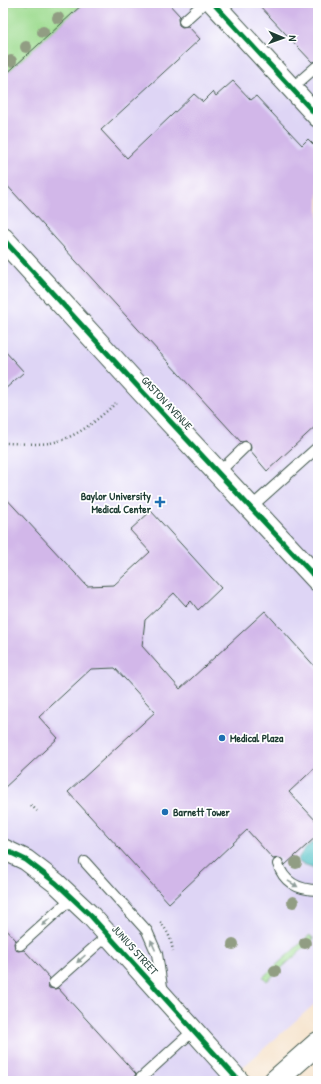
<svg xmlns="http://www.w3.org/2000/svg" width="321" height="1084" font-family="'Patrick Hand',sans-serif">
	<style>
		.built { fill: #ded5f5 }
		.green { fill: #9edc90; stroke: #5e8c62 }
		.water { fill: #50bfc5; stroke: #387e7c }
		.building { fill: #d2b7e9 }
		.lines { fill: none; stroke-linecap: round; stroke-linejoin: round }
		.service-casing { stroke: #3f564a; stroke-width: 12 }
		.minor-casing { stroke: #3f564a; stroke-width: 22 }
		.tertiary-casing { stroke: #3f564a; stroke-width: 24 }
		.path { stroke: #3f564a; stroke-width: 2.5; stroke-dasharray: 1 3; stroke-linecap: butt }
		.service { stroke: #fff; stroke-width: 10 }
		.minor { stroke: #fff; stroke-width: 20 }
		.tertiary { stroke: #fff; stroke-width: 22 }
		.cycleway-casing { stroke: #fff; stroke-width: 8 }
		.cycleway { stroke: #00873e; stroke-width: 5 }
		.tree { fill: #919d83 }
		.oneway { fill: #8f9e9a }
		.poi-dot { fill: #1f6fb2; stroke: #fff; stroke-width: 1.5 }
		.labels { text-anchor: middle; stroke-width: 3.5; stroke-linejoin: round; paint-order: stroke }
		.street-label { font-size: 11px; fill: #1f3d34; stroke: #fff }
		.poi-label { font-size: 11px; font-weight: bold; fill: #1f3d34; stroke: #fff; text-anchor: start }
	</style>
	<rect width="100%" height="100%" fill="#fff"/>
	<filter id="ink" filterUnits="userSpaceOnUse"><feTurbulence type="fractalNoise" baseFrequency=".025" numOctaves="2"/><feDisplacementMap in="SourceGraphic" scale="8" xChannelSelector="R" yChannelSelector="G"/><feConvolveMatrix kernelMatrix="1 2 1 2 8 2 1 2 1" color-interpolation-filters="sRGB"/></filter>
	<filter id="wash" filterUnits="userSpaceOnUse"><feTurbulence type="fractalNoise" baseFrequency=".012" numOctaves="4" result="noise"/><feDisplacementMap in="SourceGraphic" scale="16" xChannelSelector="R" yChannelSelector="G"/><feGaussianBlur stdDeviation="0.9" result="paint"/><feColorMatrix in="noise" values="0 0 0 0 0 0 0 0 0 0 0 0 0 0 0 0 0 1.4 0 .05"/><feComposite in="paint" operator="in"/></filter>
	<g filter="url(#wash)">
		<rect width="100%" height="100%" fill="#f5e1c8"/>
		<!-- built -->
		<path class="built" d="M3,3H318V1001L227,1081H3Z"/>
		<!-- green -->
		<path class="green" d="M3,3H84L3,77Z
			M310,935L314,939L267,981L263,977Z"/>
		<!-- water -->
		<path class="water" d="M315,842L318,845V869L300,863L298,860C300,853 308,845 315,842Z"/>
		<g id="blocks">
			<!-- building -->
			<path class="building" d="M84,3H168L180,16L178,19L179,25L182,27L188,26L200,39L101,130L127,158L194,94L203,102L213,92L216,96L233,81L251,100L256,96L302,145L308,139L318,149V424L267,471L250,451L251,448L250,443L246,441L241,442L3,181V77Z
				M257,3H318V61L312,62Z
				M3,349L24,372L3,391Z
				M3,495L87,586L114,585L150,552L130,530L151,511L221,588L198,610L191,601L186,606L174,593L145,620L142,646L180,689L265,611L318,670V765L289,792L318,823V835L285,865L282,859L279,858L273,859L247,830L169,903L68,792L155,712L115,668L91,669L39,717L58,738L3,789Z
				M3,926L16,940L14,943L15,949L18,951L24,950L50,978L48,984L49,988L55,989L58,988L136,1074L134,1077V1081H3Z"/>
		</g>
	</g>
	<g filter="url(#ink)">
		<use href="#blocks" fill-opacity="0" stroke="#3f564a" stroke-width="1"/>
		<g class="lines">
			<defs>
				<path id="service" d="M184,21L204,3
					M292,88L316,67
					M218,473L245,447
					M250,508L318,447
					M85,862L147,931L157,954L163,993
					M278,864C284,883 299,890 318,890
					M20,945L72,898
					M54,983L108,935
					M140,1079L194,1030"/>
				<path id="minor" d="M213,3L318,117
					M3,849L26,860L56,883L91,916L239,1081"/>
				<path id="tertiary" d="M3,239L141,390L318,580
					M275,1081L318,1043"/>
			</defs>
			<!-- service casing -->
			<use href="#service" class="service-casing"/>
			<!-- minor casing -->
			<use href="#minor" class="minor-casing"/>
			<!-- tertiary casing -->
			<use href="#tertiary" class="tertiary-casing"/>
			<!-- path -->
			<path class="path" d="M3,443C18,443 35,445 50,443C77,438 97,420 116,403
				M31,805L37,811
				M160,922C168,931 171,939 173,951"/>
			<!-- service -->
			<use href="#service" class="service"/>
			<!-- minor -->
			<use href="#minor" class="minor"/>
			<!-- tertiary -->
			<use href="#tertiary" class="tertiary"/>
			<defs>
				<path id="cycleway" d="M213,3L318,117
					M3,239L141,390L318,580
					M3,849L26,860L56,883L91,916L239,1081"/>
			</defs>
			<!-- cycleway casing -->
			<use href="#cycleway" class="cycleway-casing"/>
			<!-- cycleway -->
			<use href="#cycleway" class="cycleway"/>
		</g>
		<!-- trees -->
		<g class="tree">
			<circle cx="58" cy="18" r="6"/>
			<circle cx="43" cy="32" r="6"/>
			<circle cx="26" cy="47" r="6"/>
			<circle cx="11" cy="61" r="6"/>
			<circle cx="296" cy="863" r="6"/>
			<circle cx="293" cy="902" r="6"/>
			<circle cx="305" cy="943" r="6"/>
			<circle cx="233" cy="944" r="6"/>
			<circle cx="275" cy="971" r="6"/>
		</g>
		<!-- one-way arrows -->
		<defs><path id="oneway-solid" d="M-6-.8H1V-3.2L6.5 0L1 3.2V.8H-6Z"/></defs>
		<g class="oneway">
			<use href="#oneway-solid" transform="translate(293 884) rotate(31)"/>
			<use href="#oneway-solid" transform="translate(46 922) rotate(138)"/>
			<use href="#oneway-solid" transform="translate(153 945) rotate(-114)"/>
			<use href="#oneway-solid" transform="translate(81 959) rotate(138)"/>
		</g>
	</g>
	<!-- markers -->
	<g class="poi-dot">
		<path d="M158 496h4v4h4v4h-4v4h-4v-4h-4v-4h4z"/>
		<circle cx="222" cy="738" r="4"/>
		<circle cx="165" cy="812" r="4"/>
	</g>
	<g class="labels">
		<!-- street labels -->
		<g class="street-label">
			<text transform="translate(167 403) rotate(47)" y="4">GASTON AVENUE</text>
			<text transform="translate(135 950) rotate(48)" y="4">JUNIUS STREET</text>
		</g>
		<!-- poi labels -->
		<g class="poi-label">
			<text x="151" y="500" text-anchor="end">Baylor University<tspan x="151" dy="13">Medical Center</tspan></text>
			<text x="230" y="742">Medical Plaza</text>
			<text x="173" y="816">Barnett Tower</text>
		</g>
	</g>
	<!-- margin -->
	<rect width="321" height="1084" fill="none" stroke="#fff" stroke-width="16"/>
	<!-- north arrow -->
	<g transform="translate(283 38) rotate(92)" stroke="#ffffff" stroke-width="3" paint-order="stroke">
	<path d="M0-3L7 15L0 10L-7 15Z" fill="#1f3d34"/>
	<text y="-6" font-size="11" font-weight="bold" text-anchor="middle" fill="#1f3d34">N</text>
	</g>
</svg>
